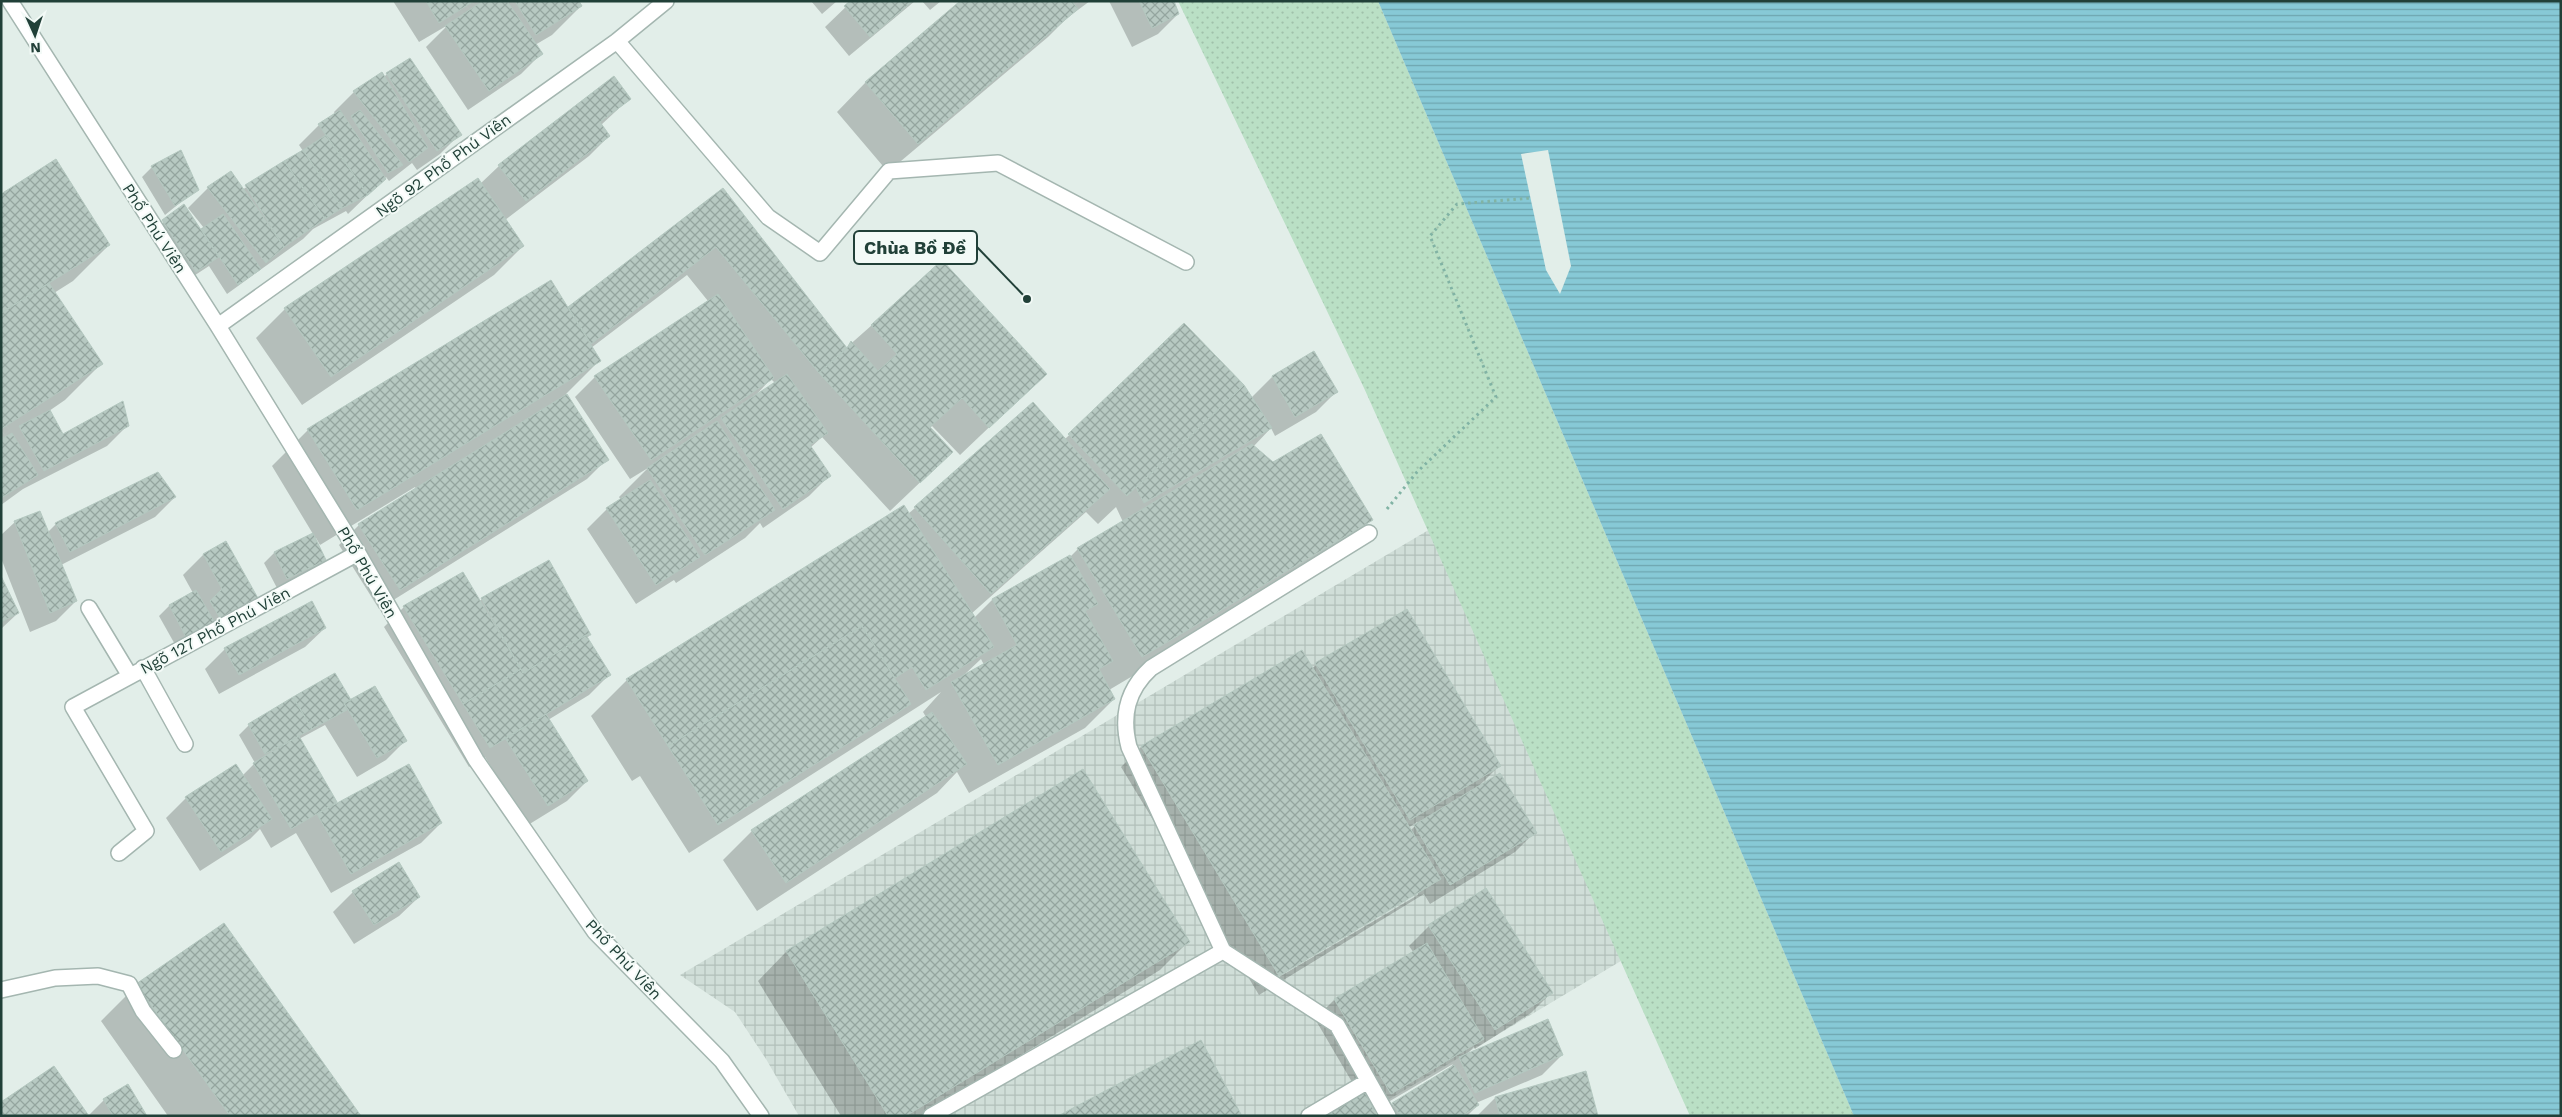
<svg xmlns="http://www.w3.org/2000/svg" width="2562" height="1117" font-family="'Work Sans',sans-serif">
	<style>
		.industrial { fill: url(#industrial-grid) }
		.grass { fill: url(#grass-dots) }
		.water { fill: url(#water-rules) }
		.pier { fill: #e2eee9 }
		.shadow { fill: #0003; fill-rule: evenodd }
		.building { fill: url(#building-cross-hatch); stroke: #b4c8c0 }
		.lines { fill: none; stroke-linecap: round; stroke-linejoin: round }
		.minor-casing { stroke: #a4b6b0; stroke-width: 18 }
		.path { stroke: #81b3a4; stroke-width: 3; stroke-dasharray: 2.5 4; stroke-linecap: butt }
		.minor { stroke: #fff; stroke-width: 15 }
		.labels { text-anchor: middle; stroke-width: 4; stroke-linejoin: round; paint-order: stroke }
		.street-label { font-size: 16px; fill: #214038; stroke: #f3faf7 }
		.leader { fill: none; stroke: #214038; stroke-width: 2 }
		.callout-dot { fill: #214038; stroke: #f3faf7; stroke-width: 2 }
		.callout { fill: #f3faf7; stroke: #214038; stroke-width: 2 }
		.callout-label { font-size: 18px; text-anchor: middle; font-weight: bold; fill: #214038 }
	</style>
	<defs>
		<pattern id="industrial-grid" width="8" height="8" patternUnits="userSpaceOnUse" patternTransform="scale(1.25)"><rect width="8" height="8" fill="#d0ded8"/><path d="M0 4h8M4 0v8" fill="none" stroke="#b2c0ba"/></pattern>
		<pattern id="grass-dots" width="8" height="8" patternUnits="userSpaceOnUse" patternTransform="scale(1.25)"><rect width="8" height="8" fill="#bae0c5"/><path d="M2 2h.1M6 6h.1" fill="none" stroke="#a0c1aa" stroke-width="1.8" stroke-linecap="round"/></pattern>
		<pattern id="water-rules" width="6" height="5" patternUnits="userSpaceOnUse" patternTransform="scale(1.25)"><rect width="6" height="5" fill="#87c9d6"/><path d="M0 2.5h6" fill="none" stroke="#6ea5af"/></pattern>
		<pattern id="building-cross-hatch" width="8" height="8" patternUnits="userSpaceOnUse" patternTransform="scale(1.25)"><rect width="8" height="8" fill="#b7c9c2"/><path d="M0 0l8 8M0 8l8-8" fill="none" stroke="#94a59f"/></pattern>
	</defs>
	<rect width="100%" height="100%" fill="#e2eee9"/>
	<!-- industrial -->
	<path class="industrial" d="M1447,519L1631,955L1388,1100L1371,1074L1299,1116H799L766,1059L735,1012L680,975Z"/>
	<!-- grass -->
	<path class="grass" d="M1178,1H1378L1854,1116H1690L1364,388Z"/>
	<!-- water -->
	<path class="water" d="M1378,1H2561V1116H1854Z"/>
	<!-- pier -->
	<path class="pier" d="M1548,150L1571,266L1560,294L1546,270L1521,154Z"/>
	<!-- shadow -->
	<path class="shadow" d="M393,1H578L581,6L552,35L535,45L541,54L521,74L468,110L426,47L448,25L419,42Z
		M811,1H837L822,14Z
		M852,1H915L849,56L825,27Z
		M922,1H941L930,10Z
		M962,1H1090L1067,18L1048,37L888,172L837,112L865,83Z
		M1109,1H1173L1178,14L1158,34L1132,47Z
		M382,74L384,77L387,74L460,134L440,154L417,170L412,163L389,181L386,177L348,214L346,211L313,229L303,239L227,294L209,266L186,281L153,231L184,206L200,231L204,228L188,208L208,188L242,190L303,151L299,145L319,125L335,114L334,112L354,92Z
		M629,99L601,125L609,136L589,156L505,220L523,246L494,275L302,405L256,338L285,309L480,184L499,166Z
		M181,152L197,189L165,215L142,177L152,167Z
		M723,189L846,348L872,325L1045,374L960,455L932,426L930,428L952,452L890,511L822,437L810,448L829,476L809,496L763,528L760,523L745,538L676,583L674,580L636,604L587,529L607,509L621,500L619,497L648,468L630,479L575,397L595,377L708,301L687,275L591,348L599,361L566,394L607,459L587,479L379,609L339,545L359,525L416,489L415,487L320,545L316,538H314L325,560L315,570L277,588L264,563L274,553L313,534L272,466L308,430L568,309ZM771,379L775,383L757,395H756Z
		M1,195L109,245L73,281L54,293L101,364L65,400L49,411L62,436L127,426L107,446L23,489L1,505Z
		M1184,325L1243,386L1251,398L1272,377L1313,353L1336,392L1316,412L1275,436L1271,428L1253,447L1273,463L1371,520L1335,556L1109,690L1114,699L1085,728L969,793L957,772L937,793L757,911L723,860L752,831L926,717L923,712L941,692L689,853L640,776L632,781L591,716L627,680L908,514L915,508L1064,440ZM1116,507L1123,522L1078,549L1070,557L992,600L974,618L971,614L1086,512L1098,524ZM981,659L984,665L963,676Z
		M158,474L175,497L155,517L61,565L76,601L56,621L30,632L1,558V535L15,522L48,532L56,524Z
		M226,542L257,600L177,648L159,616L169,606L193,593L183,575L203,555Z
		M548,562L590,635L587,638L609,675L589,695L548,720L587,781L567,801L528,825L485,757L469,767L384,627L404,607L479,601Z
		M1,579L18,613L1,629Z
		M1406,610L1500,765L1480,785L1535,832L1515,852L1430,904L1424,894L1259,995L1121,767L1141,747L1302,651L1312,668ZM1417,822L1418,823L1410,831L1408,828ZM1418,892V895L1274,980L1273,978Z
		M325,628L305,647L219,694L205,669L225,649Z
		M350,701L406,740L386,760L357,777L325,725L299,739L337,805L441,823L421,843L331,893L296,833L271,848L260,829L250,839L200,871L166,818L186,798L242,776L255,763L239,735L249,725Z
		M1083,771L1189,941L1160,970L922,1116H841L758,981L786,952Z
		M353,892L419,897L399,916L354,944L333,912Z
		M1429,926L1551,993L1531,1013L1475,1049L1474,1047L1465,1056L1562,1055L1542,1075L1476,1103L1478,1105L1467,1116H1381L1393,1104L1449,1069L1453,1064L1373,1111L1376,1116H1321L1359,1094L1315,1019L1334,1000L1414,953L1409,946Z
		M137,985L360,1116H168L101,1021Z
		M1495,1098L1597,1116H1477Z
		M104,1100L146,1116H88Z"/>
	<!-- building -->
	<path class="building" d="M426,1H474L439,23Z
		M483,1H507L543,54L489,91L445,26Z
		M515,1H579L582,6L536,35Z
		M850,1H913L870,37L844,6Z
		M960,1H1072L1078,9L918,144L865,82Z
		M1139,1H1174L1179,14L1152,28Z
		M410,58L462,135L437,151L386,73Z
		M382,72L428,148L409,162L353,91Z
		M614,76L631,99L600,122L610,136L526,201L498,165Z
		M340,110L386,179L368,195L318,124Z
		M360,110L403,165L388,173L351,116Z
		M326,135L368,195L342,208L303,150Z
		M181,150L199,190L175,206L151,166Z
		M303,150L342,208L325,219L284,161Z
		M56,159L110,245L1,313V194Z
		M284,161L325,219L284,247L245,185Z
		M231,171L284,247L266,263L207,187Z
		M478,178L524,246L331,377L284,308Z
		M723,188L847,348L819,373L716,247L591,344L568,307Z
		M184,204L219,257L196,272L162,220Z
		M223,214L261,269L238,285L201,229Z
		M942,260L1047,374L989,428L962,398L930,427L953,452L920,483L819,373L847,348L851,341L878,371L897,354L871,325Z
		M551,280L601,361L357,510L307,429Z
		M49,283L103,364L1,429V313Z
		M718,294L774,378L651,460L594,376Z
		M1184,323L1244,385L1127,496L1068,434Z
		M1314,351L1338,392L1295,417L1272,376Z
		M787,374L828,433L810,445L831,476L783,509L721,418Z
		M1244,385L1272,428L1144,503L1136,488Z
		M567,394L609,460L400,590L358,524Z
		M123,401L129,426L44,471L19,426L50,410L63,434Z
		M1033,402L1110,489L991,594L914,507Z
		M717,421L775,510L705,555L647,468Z
		M12,433L38,475L1,498V439Z
		M1321,434L1373,520L1142,657L1077,548L1252,444L1273,462Z
		M158,472L176,497L70,552L55,523Z
		M650,480L700,557L656,585L606,508Z
		M904,505L994,647L926,690L912,667L895,678L862,626L668,746L626,679Z
		M40,511L77,601L50,613L14,521Z
		M313,533L326,560L287,579L274,552Z
		M226,541L259,600L221,620L210,601L222,589L203,554Z
		M1070,555L1098,604L1085,611L1113,661L1099,669L1115,699L998,765L951,682L1017,645L992,599Z
		M549,560L591,635H586L523,673L481,598Z
		M463,572L521,669L463,704L403,606Z
		M1,576L19,613L1,622Z
		M196,590L215,623L187,639L169,605Z
		M312,601L326,628L239,675L224,648Z
		M1407,609L1501,766L1410,820L1315,663Z
		M862,626L911,704L718,825L668,746Z
		M586,635L611,675L490,748L463,704L521,669L523,673Z
		M1302,650L1441,879L1279,976L1141,746Z
		M335,673L351,700L344,703L347,710L312,729L293,697Z
		M375,686L407,741L377,758L344,703Z
		M293,697L312,729L265,754L248,724Z
		M932,712L967,764L786,883L751,830Z
		M546,714L588,781L548,806L505,738Z
		M299,736L337,802L291,829L253,763Z
		M236,764L272,819L221,852L185,797Z
		M409,764L442,823L351,874L317,814Z
		M1083,769L1190,942L906,1116H888L786,951Z
		M1500,773L1537,833L1450,885L1414,825Z
		M399,862L420,897L374,925L352,891Z
		M1486,888L1553,993L1495,1030L1428,925Z
		M224,923L361,1116H230L136,984Z
		M1427,943L1484,1039L1391,1094L1334,999Z
		M1548,1019L1563,1055L1475,1093L1459,1057Z
		M1201,1040L1242,1116H1058Z
		M1454,1065L1479,1105L1462,1116H1401L1392,1103Z
		M54,1066L89,1116H2L1,1102Z
		M1586,1071L1598,1116H1500L1495,1097Z
		M128,1084L147,1116H113L103,1099Z
		M1364,1091L1377,1116H1324Z"/>
	<g class="lines">
		<defs>
			<path id="minor" d="M10,1L218,326L358,553L476,760L595,932L722,1061L761,1116
				M617,41L768,217L820,253L889,171L998,163L1186,262
				M218,326L617,41L666,1
				M89,608L130,676
				M143,668L185,744
				M119,853L146,831L73,707L358,553
				M1223,951L1129,747C1121,716 1127,690 1151,668L1369,533
				M1,990L55,978L98,976L129,984L143,1011L174,1050
				M931,1116L1223,951L1337,1025L1388,1116
				M1309,1116L1368,1081"/>
		</defs>
		<!-- minor casing -->
		<use href="#minor" class="minor-casing"/>
		<!-- path -->
		<path class="path" d="M1387,509L1417,472L1496,397L1430,236L1457,204L1531,198"/>
		<!-- minor -->
		<use href="#minor" class="minor"/>
	</g>
	<g class="labels">
		<!-- street labels -->
		<g class="street-label">
			<text transform="translate(443 165) rotate(-36)" y="6">Ngõ 92 Phố Phú Viên</text>
			<text transform="translate(155 228) rotate(57)" y="6">Phố Phú Viên</text>
			<text transform="translate(368 572) rotate(60)" y="6">Phố Phú Viên</text>
			<text transform="translate(215 630) rotate(-28)" y="6">Ngõ 127 Phố Phú Viên</text>
			<text transform="translate(624 959) rotate(47)" y="6">Phố Phú Viên</text>
		</g>
	</g>
	<!-- callouts -->
	<path class="leader" d="M1027 299L977 247"/>
	<circle class="callout-dot" cx="1027" cy="299" r="5"/>
	<rect class="callout" x="854" y="231" width="123" height="33" rx="5"/>
	<g class="callout-label">
		<text x="915" y="254">Chùa Bồ Đề</text>
	</g>
	<!-- border -->
	<rect width="2562" height="1117" fill="none" stroke="#214038" stroke-width="5"/>
	<!-- north arrow -->
	<g transform="translate(35 35) rotate(177)" stroke="#f3faf7" stroke-width="4" paint-order="stroke">
	<path d="M0-4L9 19L0 12L-9 19Z" fill="#214038"/>
	<text y="-8" font-size="14" font-weight="bold" text-anchor="middle" fill="#214038">N</text>
	</g>
</svg>
